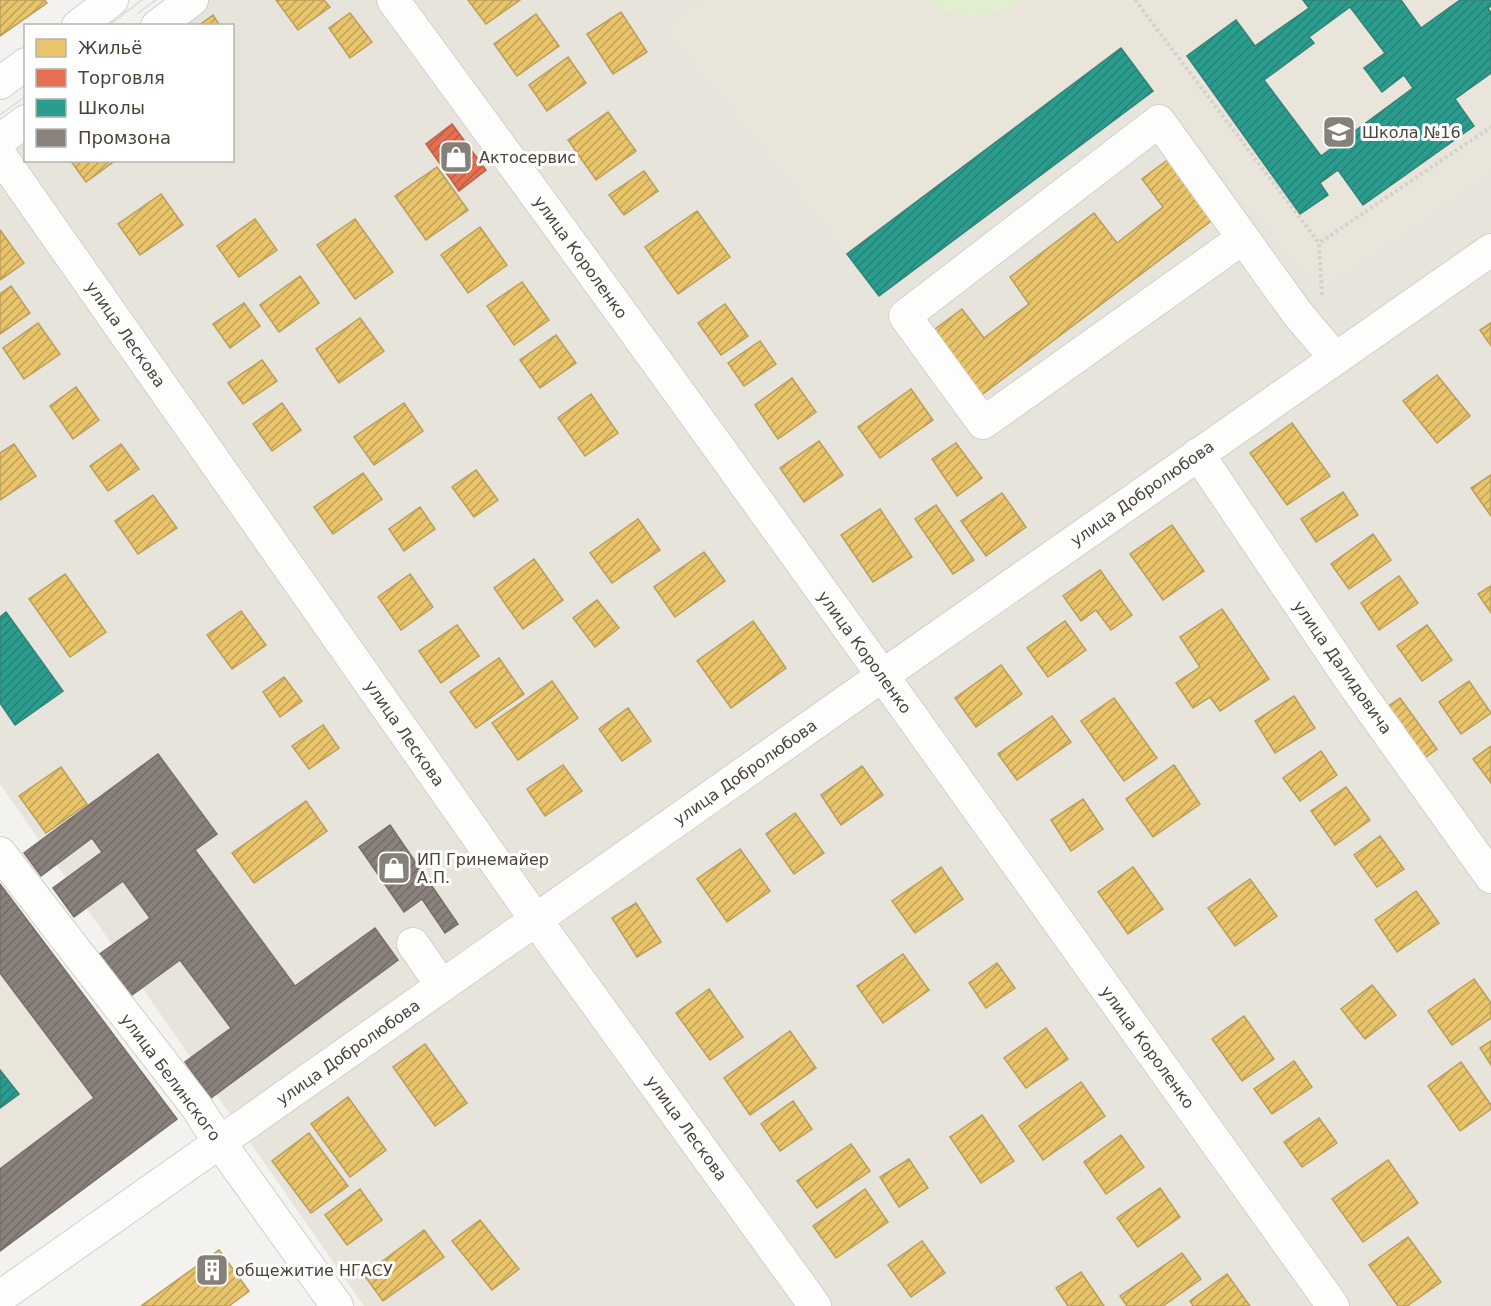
<svg xmlns="http://www.w3.org/2000/svg" width="1491" height="1306" font-family="'DejaVu Sans',sans-serif">
	<style>
		.residential { fill: #e7e4dc }
		.education { fill: #eae5da }
		.grass { fill: #e1eecf }
		.homes { fill: url(#homes-hatch); stroke: #ba9e5b; stroke-width: 1.5 }
		.shops { fill: url(#shops-hatch); stroke: #b8624a; stroke-width: 1.5 }
		.schools { fill: url(#schools-hatch); stroke: #348275; stroke-width: 1.5; fill-rule: evenodd }
		.industry { fill: url(#industry-hatch); stroke: #776f68; stroke-width: 1.5 }
		.lines { fill: none; stroke-linecap: round; stroke-linejoin: round }
		.minor-casing { stroke: #d2d0cb; stroke-width: 34 }
		.path { stroke: #d3d2cc; stroke-width: 4; stroke-dasharray: 3 3; stroke-linecap: butt }
		.minor { stroke: #fdfdfc; stroke-width: 32 }
		.tram { stroke: #dbdbda; stroke-width: 1.5 }
		.labels { text-anchor: middle; stroke-width: 6; stroke-linejoin: round; paint-order: stroke }
		.poi-label { font-size: 16px; fill: #4b4439; stroke: #fff; text-anchor: start }
		.street-label { font-size: 16px; fill: #4b4439; stroke: #fff }
	</style>
	<defs>
		<pattern id="homes-hatch" width="6" height="6" patternUnits="userSpaceOnUse" patternTransform="scale(1.5)"><rect width="6" height="6" fill="#e9c46a"/><path d="M-1 1l2-2M0 6l6-6M5 7l2-2" fill="none" stroke="#bfa158"/></pattern>
		<pattern id="shops-hatch" width="6" height="6" patternUnits="userSpaceOnUse" patternTransform="scale(1.5)"><rect width="6" height="6" fill="#e76f51"/><path d="M-1 1l2-2M0 6l6-6M5 7l2-2" fill="none" stroke="#bd5d44"/></pattern>
		<pattern id="schools-hatch" width="6" height="6" patternUnits="userSpaceOnUse" patternTransform="scale(1.5)"><rect width="6" height="6" fill="#2a9d8f"/><path d="M-1 1l2-2M0 6l6-6M5 7l2-2" fill="none" stroke="#268276"/></pattern>
		<pattern id="industry-hatch" width="6" height="6" patternUnits="userSpaceOnUse" patternTransform="scale(1.5)"><rect width="6" height="6" fill="#8a817c"/><path d="M-1 1l2-2M0 6l6-6M5 7l2-2" fill="none" stroke="#736b67"/></pattern>
	</defs>
	<rect width="100%" height="100%" fill="#f4f2ee"/>
	<!-- residential -->
	<path class="residential" d="M184,0H1491V1306H364L0,784V129L25,111L26,160H232V26L148,25Z"/>
	<!-- education -->
	<path class="education" d="M704,0H1491V173L1320,292L1153,91L1120,48L847,254L664,26Z
		M0,973L94,1098L0,1169Z"/>
	<!-- grass -->
	<path class="grass" d="M928,0H1017L1002,12L970,16L949,13Z"/>
	<!-- homes -->
	<path class="homes" d="M0,0H45L47,3L0,36Z
		M276,0H324L330,7L298,30Z
		M468,0H520L486,24Z
		M621,12L647,52L613,74L587,34Z
		M350,13L372,42L350,58L329,28Z
		M536,14L559,46L517,76L494,44Z
		M213,15L220,26H198Z
		M568,57L586,83L547,111L529,85Z
		M608,112L636,151L596,180L568,140Z
		M1174,155L1219,215L975,400L926,336L962,309L984,338L1029,304L1010,277L1094,213L1117,243L1163,207L1142,179Z
		M70,160H116L86,182Z
		M437,167L468,210L426,240L395,196Z
		M644,171L658,191L624,215L609,195Z
		M161,194L183,225L140,255L118,224Z
		M697,211L730,257L678,294L645,247Z
		M255,219L277,250L239,277L217,246Z
		M355,219L393,272L355,299L317,245Z
		M480,227L507,265L468,293L441,255Z
		M0,230L24,263L0,280Z
		M300,276L319,303L279,332L260,305Z
		M522,282L549,320L514,345L487,306Z
		M11,286L30,313L0,334V294Z
		M244,303L260,326L230,348L213,324Z
		M725,304L748,336L721,355L698,323Z
		M360,318L384,351L339,383L316,349Z
		M38,323L60,354L24,379L3,348Z
		M1491,323V346L1480,330Z
		M556,335L576,363L540,388L520,360Z
		M760,341L776,364L744,386L728,363Z
		M262,360L277,381L243,404L228,383Z
		M1437,375L1470,416L1437,443L1403,401Z
		M792,378L816,412L778,439L755,405Z
		M76,387L99,420L73,439L50,406Z
		M911,389L933,420L880,458L858,427Z
		M591,394L618,433L585,456L558,418Z
		M282,403L301,430L272,451L253,424Z
		M404,403L423,431L374,465L354,437Z
		M1292,423L1330,476L1287,505L1250,453Z
		M819,441L843,475L804,502L780,468Z
		M956,443L982,478L957,496L932,459Z
		M14,444L36,476L0,500V453Z
		M121,444L139,469L108,491L90,466Z
		M476,470L498,500L474,517L452,487Z
		M363,473L382,499L333,534L314,507Z
		M1491,475V516L1471,488Z
		M1343,492L1358,515L1316,542L1301,519Z
		M1002,493L1026,527L986,556L961,521Z
		M153,495L177,528L138,554L115,521Z
		M936,505L974,560L953,574L915,519Z
		M420,507L435,529L404,551L389,529Z
		M880,509L912,557L873,582L841,535Z
		M638,519L660,550L612,583L590,553Z
		M1172,525L1204,571L1163,600L1130,554Z
		M1373,534L1391,560L1349,589L1331,564Z
		M704,552L725,581L675,617L654,587Z
		M534,559L563,600L523,629L494,588Z
		M1100,570L1132,615L1111,630L1096,610L1081,621L1063,596Z
		M65,574L106,632L70,657L29,599Z
		M410,574L433,607L401,630L378,597Z
		M1399,576L1418,603L1379,630L1361,603Z
		M1491,586V613L1478,594Z
		M597,600L619,628L595,647L573,618Z
		M1222,609L1269,679L1220,711L1210,697L1193,708L1176,683L1200,667L1180,637Z
		M241,611L266,645L232,669L207,635Z
		M753,621L786,668L731,708L697,661Z
		M1065,621L1086,650L1048,677L1027,648Z
		M457,625L479,656L441,683L419,651Z
		M1427,625L1452,660L1422,681L1397,646Z
		M499,658L524,694L476,728L450,692Z
		M1001,665L1022,694L976,727L955,698Z
		M284,677L302,701L280,717L263,692Z
		M552,681L578,718L518,760L492,723Z
		M1469,681L1491,713L1461,734L1439,702Z
		M1294,696L1315,728L1275,753L1255,721Z
		M1114,698L1157,758L1124,781L1081,721Z
		M1400,698L1437,749L1416,764L1380,712Z
		M628,708L651,741L622,761L599,729Z
		M1052,716L1071,742L1017,780L998,754Z
		M323,725L339,748L309,769L292,746Z
		M1491,746V783L1473,759Z
		M1321,751L1337,775L1300,801L1283,778Z
		M563,765L582,791L545,816L527,789Z
		M1174,765L1200,804L1153,837L1126,799Z
		M862,766L883,795L841,825L821,795Z
		M61,767L87,804L46,833L19,796Z
		M1346,787L1370,820L1335,845L1311,811Z
		M1083,799L1103,829L1071,851L1051,820Z
		M306,801L327,831L254,883L232,853Z
		M795,813L824,853L794,874L766,834Z
		M1380,836L1404,869L1377,887L1354,855Z
		M740,849L770,891L727,922L697,879Z
		M941,867L963,899L915,933L892,901Z
		M1133,867L1163,909L1128,934L1098,892Z
		M1250,879L1277,916L1235,946L1208,908Z
		M1416,891L1439,923L1397,952L1375,920Z
		M636,903L661,942L637,957L612,918Z
		M903,954L929,990L883,1023L857,986Z
		M997,963L1015,988L986,1008L969,983Z
		M1474,979L1491,1003V1018L1452,1045L1428,1011Z
		M1372,985L1396,1015L1365,1039L1341,1009Z
		M709,989L743,1037L710,1060L676,1013Z
		M1244,1016L1274,1059L1242,1081L1212,1039Z
		M1046,1028L1068,1059L1026,1088L1004,1058Z
		M790,1031L816,1068L750,1115L724,1078Z
		M1491,1041V1065L1480,1048Z
		M425,1044L467,1103L435,1126L393,1067Z
		M1294,1061L1312,1087L1272,1114L1254,1089Z
		M1461,1062L1491,1105V1109L1460,1131L1428,1086Z
		M1081,1082L1105,1116L1043,1160L1019,1126Z
		M348,1097L386,1150L350,1177L311,1124Z
		M793,1101L812,1129L780,1151L761,1124Z
		M982,1115L1014,1161L981,1183L950,1137Z
		M1319,1118L1337,1143L1302,1167L1284,1142Z
		M309,1133L348,1186L311,1213L272,1161Z
		M1121,1135L1144,1167L1106,1194L1084,1162Z
		M851,1144L870,1171L817,1208L797,1181Z
		M909,1159L928,1188L899,1207L880,1177Z
		M1388,1160L1418,1203L1363,1242L1332,1199Z
		M1160,1188L1180,1217L1138,1247L1117,1218Z
		M360,1189L382,1220L347,1245L325,1215Z
		M865,1189L888,1222L836,1258L813,1226Z
		M480,1220L519,1269L492,1290L452,1241Z
		M424,1230L444,1257L383,1301L364,1275Z
		M1408,1237L1441,1282L1407,1306H1398L1369,1265Z
		M922,1241L945,1273L911,1297L888,1265Z
		M219,1250L249,1291L229,1306H141Z
		M1182,1253L1201,1279L1163,1306H1127L1120,1296Z
		M1081,1272L1104,1306H1068L1056,1288Z
		M1227,1274L1250,1306H1193L1190,1301Z"/>
	<!-- shops -->
	<path class="shops" d="M452,124L486,170L459,191L426,144Z"/>
	<!-- schools -->
	<path class="schools" d="M1303,0H1401L1421,28L1460,0H1491V6L1488,8L1491,13V73L1455,99L1474,126L1363,205L1338,170L1320,183L1328,195L1300,214L1187,56L1236,20L1255,46L1309,8ZM1350,7L1385,53L1364,68L1382,92L1404,75L1413,88L1321,156L1264,80L1314,43L1309,37Z
		M1121,48L1153,91L879,296L847,254Z
		M6,612L63,691L15,725L0,703V617Z
		M0,1070L19,1094L0,1108Z"/>
	<!-- industry -->
	<path class="industry" d="M158,754L217,834L195,850L295,986L375,928L398,960L211,1098L185,1062L231,1028L180,960L128,998L97,956L150,918L123,881L74,917L53,888L102,852L92,838L41,876L24,853Z
		M390,825L458,924L445,933L422,899L404,912L359,847Z
		M0,884L177,1119L0,1251V1169L94,1098L0,973Z"/>
	<g class="lines">
		<defs>
			<path id="minor" d="M393,0C711,432 1021,870 1333,1306
				M78,26L112,0
				M157,26L192,0
				M0,83L26,64
				M0,140L26,121
				M0,155L536,920L815,1306
				M1243,238L983,423L905,316L1159,121L1297,313L1335,358
				M1198,454L1356,688L1491,877
				M0,853L196,1106L220,1143L337,1306
				M413,944L442,986
				M0,1297L882,676L1491,250"/>
		</defs>
		<!-- minor casing -->
		<use href="#minor" class="minor-casing"/>
		<!-- path -->
		<path class="path" d="M1135,0L1319,243
			M1322,295L1319,243L1491,127"/>
		<!-- minor -->
		<use href="#minor" class="minor"/>
		<!-- tram -->
		<path class="tram" d="M138,13L156,0
			M108,26L142,0
			M0,115L26,96"/>
	</g>
	<!-- icons -->
	<defs>
		<symbol id="school-square" viewBox="-11 -11 22 22"><rect x="-9" y="-9" width="18" height="18" rx="4" fill="#868178" stroke="#fff"/><path d="M0-5L7-2L0 1L-7-2ZM-4 1L0 2.5L4 1V4Q0 6-4 4Z" fill="#fff"/></symbol>
		<symbol id="shop-square" viewBox="-11 -11 22 22"><rect x="-9" y="-9" width="18" height="18" rx="4" fill="#868178" stroke="#fff"/><path d="M-5-2.5h2.3a2.7 3.5 0 0 1 5.4 0H5L5.5 6h-11ZM-1.5-2.5h3a1.5 2.3 0 0 0-3 0Z" fill="#fff"/></symbol>
		<symbol id="building-square" viewBox="-11 -11 22 22"><rect x="-9" y="-9" width="18" height="18" rx="4" fill="#868178" stroke="#fff"/><path d="M-4-6H4V6H1V3H-1V6H-4ZM-2.5-4.3h1.7v1.8h-1.7ZM.8-4.3h1.7v1.8H.8ZM-2.5-1h1.7V.8h-1.7ZM.8-1h1.7V.8H.8Z" fill="#fff"/></symbol>
	</defs>
	<g fill-rule="evenodd">
		<use href="#school-square" x="1320" y="113" width="38" height="38"/>
		<use href="#shop-square" x="437" y="138" width="38" height="38"/>
		<use href="#shop-square" x="375" y="849" width="38" height="38"/>
		<use href="#building-square" x="193" y="1251" width="38" height="38"/>
	</g>
	<g class="labels">
		<!-- poi labels -->
		<g class="poi-label">
			<text x="1362" y="138">Школа №16</text>
			<text x="479" y="163">Актосервис</text>
			<text x="417" y="865">ИП Гринемайер<tspan x="417" dy="18">А.П.</tspan></text>
			<text x="235" y="1276">общежитие НГАСУ</text>
		</g>
		<!-- street labels -->
		<g class="street-label">
			<text transform="translate(581 257) rotate(54)" y="6">улица Короленко</text>
			<text transform="translate(126 334) rotate(55)" y="6">улица Лескова</text>
			<text transform="translate(1142 493) rotate(-35)" y="6">улица Добролюбова</text>
			<text transform="translate(865 652) rotate(54)" y="6">улица Короленко</text>
			<text transform="translate(1343 667) rotate(55)" y="6">улица Далидовича</text>
			<text transform="translate(405 733) rotate(55)" y="6">улица Лескова</text>
			<text transform="translate(745 772) rotate(-35)" y="6">улица Добролюбова</text>
			<text transform="translate(1148 1047) rotate(54)" y="6">улица Короленко</text>
			<text transform="translate(348 1052) rotate(-35)" y="6">улица Добролюбова</text>
			<text transform="translate(171 1077) rotate(53)" y="6">улица Белинского</text>
			<text transform="translate(687 1128) rotate(54)" y="6">улица Лескова</text>
		</g>
	</g>
	<!-- legend -->
	<rect x="24" y="24" width="210" height="138" fill="#ffffff" stroke="#b7b4b0" stroke-width="1.5"/>
	<rect x="36" y="39" width="30" height="18" fill="#e9c46a" stroke="#b7b4b0" stroke-width="1.5"/>
	<text x="78" y="54" font-size="18" fill="#4b4439">Жильё</text>
	<rect x="36" y="69" width="30" height="18" fill="#e76f51" stroke="#b7b4b0" stroke-width="1.5"/>
	<text x="78" y="84" font-size="18" fill="#4b4439">Торговля</text>
	<rect x="36" y="99" width="30" height="18" fill="#2a9d8f" stroke="#b7b4b0" stroke-width="1.5"/>
	<text x="78" y="114" font-size="18" fill="#4b4439">Школы</text>
	<rect x="36" y="129" width="30" height="18" fill="#8a817c" stroke="#b7b4b0" stroke-width="1.5"/>
	<text x="78" y="144" font-size="18" fill="#4b4439">Промзона</text>
</svg>
